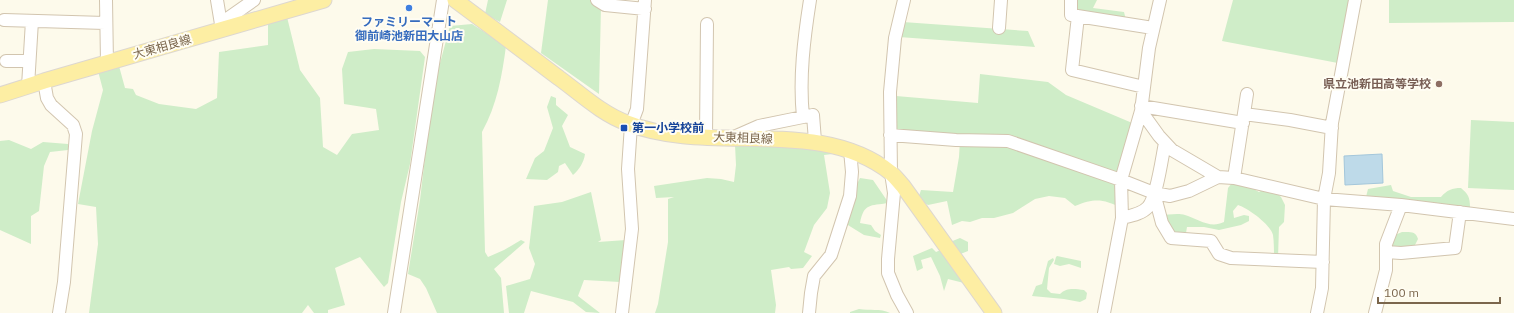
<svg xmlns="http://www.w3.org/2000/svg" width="1514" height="313" font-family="'IBM Plex Sans','Noto Sans JP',sans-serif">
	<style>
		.green { fill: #cfedc8 }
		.water { fill: #bedae9; stroke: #a4c7db }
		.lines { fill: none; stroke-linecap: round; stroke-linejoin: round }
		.minor-casing { stroke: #d2c5af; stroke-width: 14 }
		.major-casing { stroke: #ddd7d0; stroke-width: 17 }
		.minor { stroke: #fff; stroke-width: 12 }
		.major { stroke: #fdeea3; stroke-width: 15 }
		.shop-dot { fill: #3f7fe0; stroke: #fffdf3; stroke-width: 1.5 }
		.education-dot { fill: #8d6e63; stroke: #fffdf3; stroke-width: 1.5 }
		.transit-dot { fill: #1a4fb4; stroke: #fffdf3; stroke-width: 1.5 }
		.labels { text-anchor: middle; stroke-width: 4; stroke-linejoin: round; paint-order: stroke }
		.shop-label { font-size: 12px; font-weight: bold; fill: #366cbe; stroke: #fffdf3 }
		.street-label { font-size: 12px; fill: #7b664c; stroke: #fffdf3 }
		.education-label { font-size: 12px; font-weight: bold; fill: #785e54; stroke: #fffdf3; text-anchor: end }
		.transit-label { font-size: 12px; font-weight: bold; fill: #164399; stroke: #fffdf3; text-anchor: start }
	</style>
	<rect width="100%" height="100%" fill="#fdfaeb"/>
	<!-- green -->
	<path class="green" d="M488,0H507L500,22L485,14Z
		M548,0H593L601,6L599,94L541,53Z
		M1074,0H1097L1093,8L1124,12L1126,20L1077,14Z
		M1233,0H1349L1343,64L1222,41Z
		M1389,0H1514V22L1389,23Z
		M287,17L300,70L320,98L323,147L337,155L352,134L379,130L376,109L344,104L342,69L348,52L374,49L420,51L425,57L410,164L401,202L388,283L384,287L360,257L335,268L345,305L328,310V313H314L308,305L302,313H89L98,244L96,207L78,204L92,131L103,90L98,71L119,66L125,88L133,89L136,95L159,104L196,109L217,98L219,52L268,45V22Z
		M903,22L1028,31L1035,47L899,37Z
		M472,24L506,46C502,76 497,105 482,132L485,252L488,257L504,250L521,240L525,242L494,269L501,278L504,313H437L426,288L420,279L408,274L420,200L433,89L450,26Z
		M980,74L1048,82L1066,95L1137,125L1122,208C1103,199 1095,198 1075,206L1065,198L1049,196L1035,199L1013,213L994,218H982L970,222L962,221L952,225L947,201L928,205L918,199L921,190L953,192L959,157L960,140L892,137L896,96L978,103Z
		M551,96L556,98V105L568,115L562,126L570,147L585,154C584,162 579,170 573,175L565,163L559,166L558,172L547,180L526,179L535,158L544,151L553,128L547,107Z
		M1471,120L1514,122V190L1468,188Z
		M9,140L31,149L43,142L68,144V150L50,152L44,166L39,211L31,216V244L0,230V141Z
		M754,141L841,153L824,155L830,193L827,208L814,225L804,252L812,256L803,268L791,269L789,267L771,270L776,305L775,313H655L658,304L668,242V199L674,197L656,198L654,186L707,178L721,179L734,182L736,165L735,145Z
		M860,178L873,180L888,202V203C870,206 864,203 860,223L871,225L875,231L881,235L880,238L864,235L843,222L855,188Z
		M1232,183L1248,186L1259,192L1264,189L1275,191L1281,197L1285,205L1284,222L1279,227L1278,258H1274C1274,250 1274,242 1273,235C1271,225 1248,208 1238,205L1233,211L1234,218L1244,215L1249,216V221L1241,225L1219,230L1204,227H1187L1186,233H1179L1169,231L1160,215C1168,215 1178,213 1185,215C1198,219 1210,229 1224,222L1228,188Z
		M1391,185L1393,191L1411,197H1441C1447,190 1452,188 1461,188C1468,194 1470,197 1470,207L1460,209L1366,197L1368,189Z
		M591,192L601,240L598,242L626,240L620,282L584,280L578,296L600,313L586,312L573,302L531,291L524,313H509L506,286L530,279L535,264L529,248L534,206L562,202Z
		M1402,232C1410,232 1416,231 1418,239L1414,247L1398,248L1393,246L1392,243L1395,235Z
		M960,238L968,242V251L958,255L950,242Z
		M932,248L936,252L943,249L968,284L948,279L944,291L940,276L931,257L921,260L923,268L917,271L913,256Z
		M1057,256L1081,261V268L1069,264L1060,266L1054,264L1056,257Z
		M1053,258L1054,260L1049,268L1047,289L1051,293L1060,294C1067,287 1075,289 1084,290L1087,293L1086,299L1080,302L1064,299L1032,296L1036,286L1042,284L1048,261Z
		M859,309C870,311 880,308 890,313H850V312Z"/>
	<!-- water -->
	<path class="water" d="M1382,154L1383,183L1345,185L1344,156Z"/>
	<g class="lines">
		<defs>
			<path id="minor" d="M106,0L107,63
				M217,0L222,30
				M597,0L605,5L645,9
				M810,0C804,38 799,78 803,117L813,115L815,141
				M904,0L895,38L890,92L891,173L894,193L888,259V273L897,295L907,313
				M1071,0V15L1153,28
				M1078,16L1072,70L1144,87
				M4,20L105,23
				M229,28L227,19L254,0
				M999,28L1001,0
				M6,61H29
				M44,81L47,98L51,105L73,125L76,134L64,282L59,313
				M28,86L32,21
				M1141,106L1243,123
				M1141,111L1159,136L1172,150L1218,177
				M1244,114L1290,120L1332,128
				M890,135L956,140L1008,141L1121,180L1154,193L1170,196L1189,191L1218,177L1234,178L1324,199L1401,205L1514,219
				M706,137L707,24
				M734,137L759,126L803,117
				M1234,178L1247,94
				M1154,193L1162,223L1171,238L1211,241L1219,254L1231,258L1323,262
				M1122,218C1130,216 1142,214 1148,207C1157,197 1162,157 1165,143
				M1386,252L1401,253L1455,248L1460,212
				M394,313L443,0
				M622,313L632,229L628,169L631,125L637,109L645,0
				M809,313L811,293L814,276L831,255L850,196L852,172L850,150
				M1104,313L1122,218L1121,180L1141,111L1149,48L1160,0
				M1317,313L1322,288L1324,199L1329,173L1332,123L1355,0
				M1375,313L1386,270V244L1401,205"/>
			<path id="major" d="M455,0C490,26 525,52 559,78C581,94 602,114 627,123C710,156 818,115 891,173C895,176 899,182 903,186L994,313
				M0,95L44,81L324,0"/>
		</defs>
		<!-- minor casing -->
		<use href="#minor" class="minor-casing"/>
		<!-- major casing -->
		<use href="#major" class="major-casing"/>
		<!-- minor -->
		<use href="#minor" class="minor"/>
		<!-- major -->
		<use href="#major" class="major"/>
	</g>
	<!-- markers -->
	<circle class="shop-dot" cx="409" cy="8" r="4"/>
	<circle class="education-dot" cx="1439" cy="84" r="4"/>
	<rect class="transit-dot" x="620" y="124" width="8" height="8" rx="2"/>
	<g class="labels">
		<!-- shop labels -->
		<g class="shop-label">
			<text x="409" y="26">ファミリーマート<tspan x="409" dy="14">御前崎池新田大山店</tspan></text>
		</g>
		<!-- street labels -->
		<g class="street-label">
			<text transform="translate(162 47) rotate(-16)" y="4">大東相良線</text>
			<text transform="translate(743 138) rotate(2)" y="4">大東相良線</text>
		</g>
		<!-- education labels -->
		<g class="education-label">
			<text x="1431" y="88">県立池新田高等学校</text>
		</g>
		<!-- transit labels -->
		<g class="transit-label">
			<text x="632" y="132">第一小学校前</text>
		</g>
	</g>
	<!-- scale -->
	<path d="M1378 297v6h122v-6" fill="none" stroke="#7b664c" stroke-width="2"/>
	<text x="1384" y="297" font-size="12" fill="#7b664c" stroke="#fffdf3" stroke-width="3" paint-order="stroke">100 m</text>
</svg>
